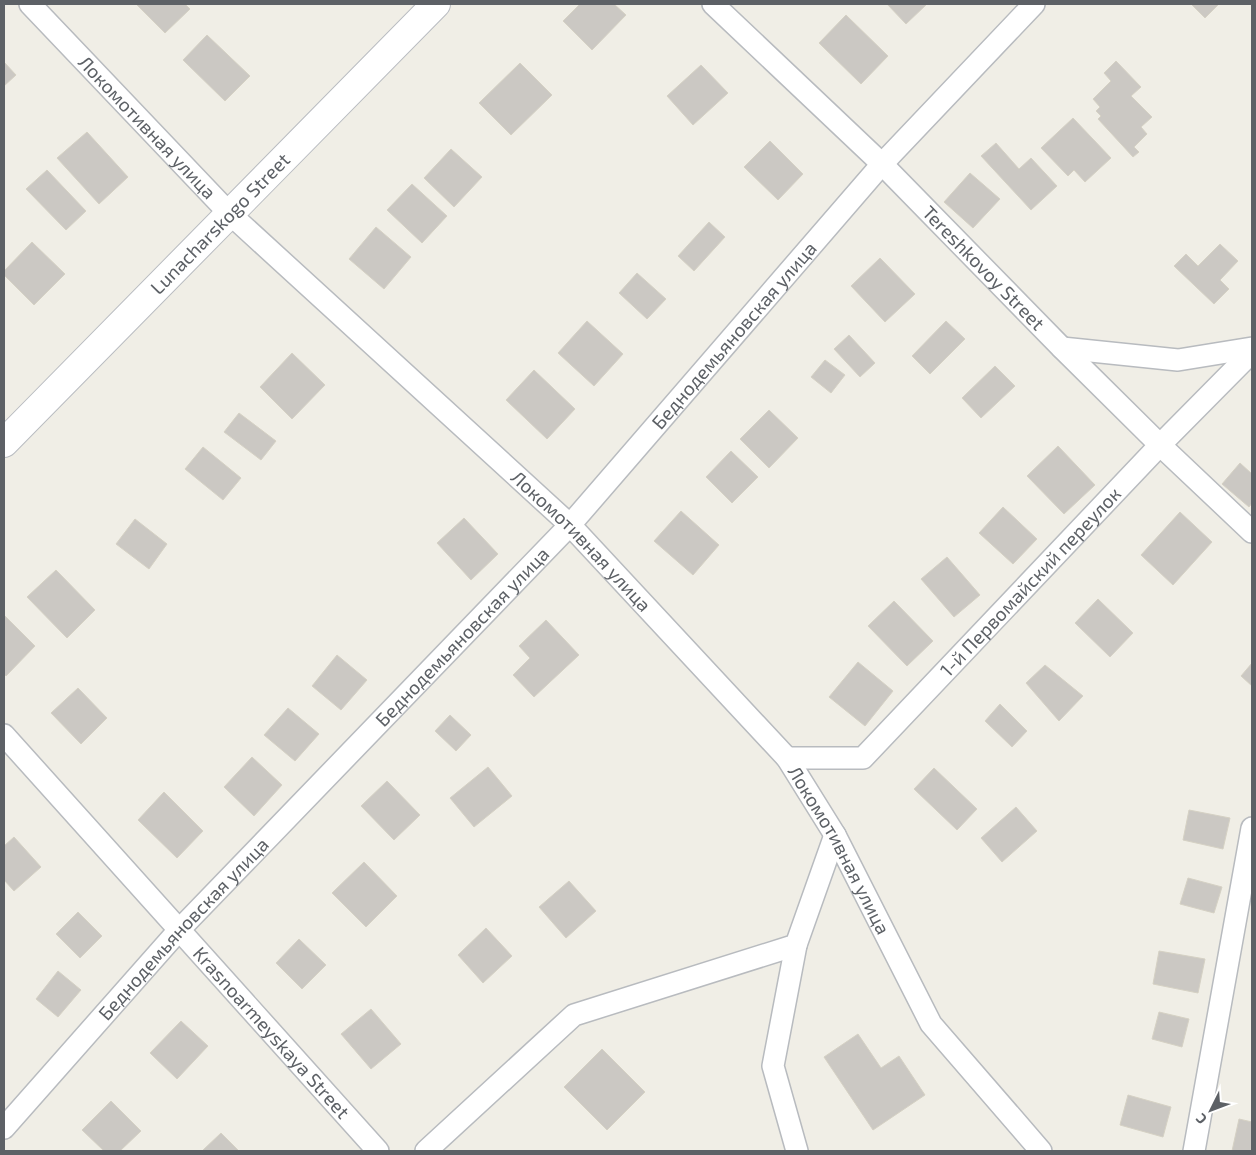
<svg xmlns="http://www.w3.org/2000/svg" width="1256" height="1155" font-family="'Exo 2',sans-serif">
	<style>
		.building { fill: #cbc8c3; stroke: #d5d1c4 }
		.lines { fill: none; stroke-linecap: round; stroke-linejoin: round }
		.street-casing { stroke: #b8bbbf; stroke-width: 24 }
		.secondary-casing { stroke: #b9bcc1; stroke-width: 30 }
		.street { stroke: #fff; stroke-width: 21 }
		.secondary { stroke: #fff; stroke-width: 28 }
		.labels { text-anchor: middle; stroke-width: 5; stroke-linejoin: round; paint-order: stroke }
		.street-label { font-size: 19px; fill: #5d6166; stroke: #fff }
	</style>
	<rect width="100%" height="100%" fill="#f0eee6"/>
	<!-- building -->
	<path class="building" d="M136,4H185L190,9L165,33Z
		M580,4H614L626,15L592,50L563,21Z
		M887,4H927L906,24Z
		M1191,4H1219L1205,18Z
		M846,15L888,56L861,84L819,43Z
		M207,35L250,76L225,101L183,60Z
		M1116,61L1141,87L1131,96L1152,117L1141,127L1147,134L1134,147L1139,152L1133,157L1098,119L1101,116L1096,111L1100,107L1093,99L1111,81L1104,73Z
		M4,62L16,75L4,86Z
		M520,63L552,95L511,135L479,103Z
		M701,65L728,93L693,125L667,96Z
		M1073,118L1111,158L1085,182L1074,170L1068,176L1041,148Z
		M87,132L128,177L99,204L57,158Z
		M770,141L803,174L778,200L744,167Z
		M996,143L1019,169L1031,158L1057,186L1031,210L981,156Z
		M451,149L482,177L454,207L424,178Z
		M47,170L86,211L66,230L26,189Z
		M970,173L1000,199L973,228L944,202Z
		M412,184L447,216L422,243L387,210Z
		M709,222L725,237L694,271L678,256Z
		M376,227L411,257L384,289L349,259Z
		M32,242L65,274L34,305L4,275V271Z
		M1220,244L1238,261L1220,280L1229,289L1214,304L1174,266L1186,254L1198,266Z
		M880,258L915,294L885,322L851,286Z
		M637,273L666,299L647,319L619,293Z
		M587,321L623,354L594,386L558,353Z
		M946,321L965,339L930,374L912,356Z
		M849,335L875,363L860,377L834,349Z
		M292,353L325,385L292,419L260,387Z
		M825,360L845,375L831,393L811,377Z
		M995,366L1015,386L981,418L962,398Z
		M534,370L575,409L547,439L506,400Z
		M769,410L798,438L769,468L740,439Z
		M239,413L276,441L261,460L224,432Z
		M1058,446L1095,485L1064,514L1027,476Z
		M203,447L241,478L223,500L185,469Z
		M731,451L758,477L732,503L706,477Z
		M1240,463L1252,474V503L1249,507L1222,484Z
		M1003,507L1037,539L1013,564L979,533Z
		M681,511L719,545L693,575L654,541Z
		M1180,512L1212,542L1173,585L1141,555Z
		M464,518L498,554L471,580L437,543Z
		M135,519L167,544L149,569L116,544Z
		M947,557L980,595L954,617L921,579Z
		M56,570L95,610L67,638L27,597Z
		M1098,599L1133,633L1110,657L1075,623Z
		M894,601L933,641L907,666L868,626Z
		M4,616H5L35,646L6,676L4,674Z
		M546,620L579,655L534,697L513,675L530,658L519,646Z
		M337,655L367,680L341,710L312,686Z
		M858,662L893,691L865,726L829,697Z
		M1252,663V686L1241,676Z
		M1045,665L1083,696L1059,721L1026,683Z
		M78,688L107,718L81,744L51,713Z
		M1000,704L1027,731L1012,747L985,721Z
		M288,708L319,734L295,761L264,735Z
		M450,715L471,735L456,751L435,731Z
		M252,757L282,785L254,816L224,787Z
		M488,767L512,796L474,827L450,798Z
		M934,768L977,809L957,830L914,789Z
		M387,781L420,815L394,840L361,806Z
		M164,792L203,831L177,858L138,820Z
		M1016,807L1037,831L1002,862L981,838Z
		M1189,810L1230,818L1223,849L1183,840Z
		M14,837L41,867L14,891L4,880V846Z
		M364,862L397,896L366,927L332,893Z
		M1188,878L1222,887L1214,913L1180,904Z
		M569,881L596,911L566,938L539,907Z
		M78,912L102,936L80,958L56,934Z
		M486,928L512,956L483,983L458,955Z
		M299,939L326,965L302,989L276,963Z
		M1159,951L1205,959L1198,993L1153,984Z
		M58,971L81,990L58,1017L36,999Z
		M371,1009L401,1044L371,1069L341,1034Z
		M1159,1012L1189,1019L1182,1047L1152,1039Z
		M181,1021L208,1046L177,1079L150,1053Z
		M858,1034L881,1068L899,1056L925,1095L873,1130L824,1057Z
		M602,1049L645,1092L607,1130L564,1087Z
		M1128,1095L1171,1107L1163,1137L1120,1125Z
		M111,1101L141,1131L120,1151H104L82,1130Z
		M1239,1119L1252,1122V1151H1232Z
		M221,1133L239,1151H202Z"/>
	<g class="lines">
		<defs>
			<g id="street">
				<path id="s1" d="M30,4L229,213L570,525L787,758L835,835L931,1024L1041,1151"/>
				<path id="s2" d="M713,4L882,164L1062,348L1160,445L1252,532"/>
				<path d="M1062,348L1178,360L1252,348"/>
				<path id="s3" d="M4,735L378,1151"/>
				<path id="s4" d="M787,758H863L1160,445L1252,352"/>
				<path d="M796,945L773,1066L797,1151"/>
				<path id="s5" d="M4,1128L179,930L570,525L882,164L1034,4"/>
				<path d="M426,1151L574,1015L796,945L835,835"/>
				<path d="M1194,1151L1252,828"/>
			</g>
			<g id="secondary">
				<path id="s6" d="M4,443L436,4"/>
			</g>
		</defs>
		<!-- street casing -->
		<use href="#street" class="street-casing"/>
		<!-- secondary casing -->
		<use href="#secondary" class="secondary-casing"/>
		<!-- street -->
		<use href="#street" class="street"/>
		<!-- secondary -->
		<use href="#secondary" class="secondary"/>
	</g>
	<g class="labels">
		<!-- street labels -->
		<g class="street-label">
			<text dy="7" stroke="none"><textPath href="#s1" startOffset="170">Локомотивная улица</textPath></text>
			<text dy="7" stroke="none"><textPath href="#s6" startOffset="308">Lunacharskogo Street</textPath></text>
			<text dy="7" stroke="none"><textPath href="#s2" startOffset="378">Tereshkovoy Street</textPath></text>
			<text dy="7" stroke="none"><textPath href="#s5" startOffset="1078">Беднодемьяновская улица</textPath></text>
			<text dy="7" stroke="none"><textPath href="#s1" startOffset="770">Локомотивная улица</textPath></text>
			<text dy="7" stroke="none"><textPath href="#s4" startOffset="319">1-й Первомайский переулок</textPath></text>
			<text dy="7" stroke="none"><textPath href="#s5" startOffset="672">Беднодемьяновская улица</textPath></text>
			<text dy="7" stroke="none"><textPath href="#s1" startOffset="1175">Локомотивная улица</textPath></text>
			<text dy="7" stroke="none"><textPath href="#s5" startOffset="268">Беднодемьяновская улица</textPath></text>
			<text dy="7" stroke="none"><textPath href="#s3" startOffset="400">Krasnoarmeyskaya Street</textPath></text>
		</g>
	</g>
	<!-- border -->
	<rect width="1256" height="1155" fill="none" stroke="#5d6166" stroke-width="10"/>
	<!-- north arrow -->
	<g transform="translate(1211 1110) rotate(228)" stroke="#ffffff" stroke-width="4" paint-order="stroke">
	<path d="M0-4L9 19L0 12L-9 19Z" fill="#5d6166"/>
	<text y="-8" font-size="14" font-weight="bold" text-anchor="middle" fill="#5d6166">С</text>
	</g>
</svg>
